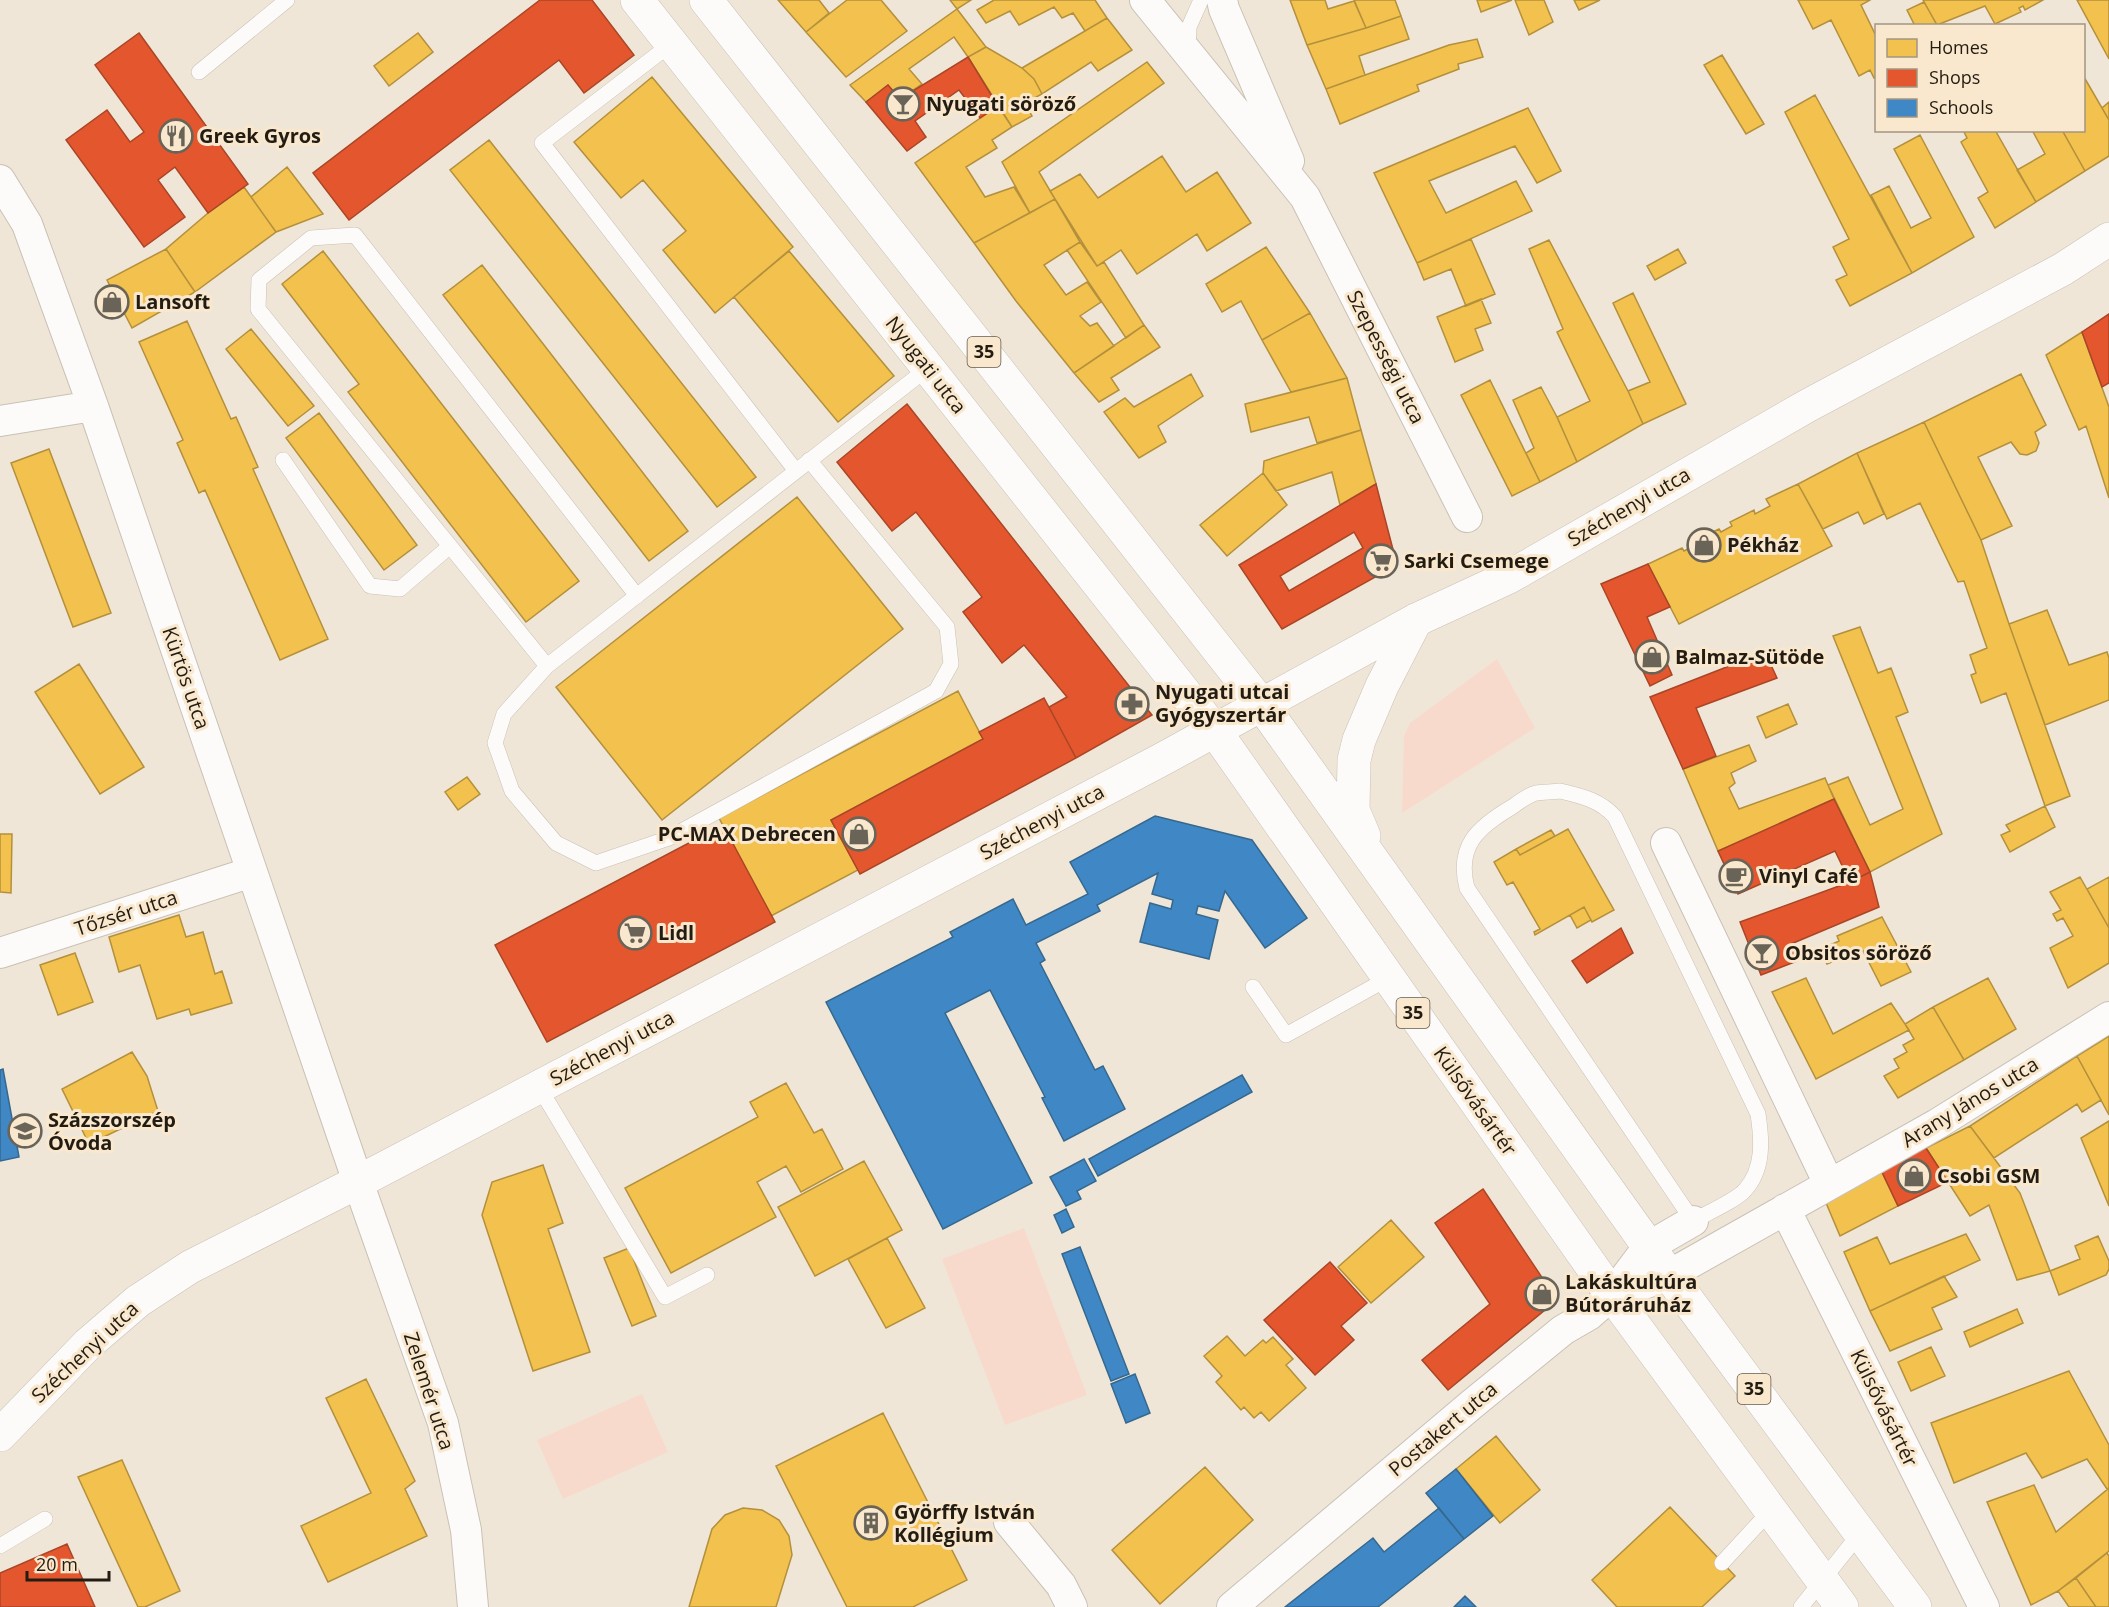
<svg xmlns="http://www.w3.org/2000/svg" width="2109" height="1607" font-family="'Open Sans',sans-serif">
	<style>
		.green { fill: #f8dacd }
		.homes { fill: #f2c14e; stroke: #b4903c; stroke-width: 1.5 }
		.shops { fill: #e4572e; stroke: #aa4526; stroke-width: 1.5; fill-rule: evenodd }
		.schools { fill: #3f88c5; stroke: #36688f; stroke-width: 1.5 }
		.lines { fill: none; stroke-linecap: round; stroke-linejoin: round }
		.service-casing { stroke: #c8c1b5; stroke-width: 16 }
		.minor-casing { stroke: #c8c1b5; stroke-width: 32 }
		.tertiary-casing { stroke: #c8c1b5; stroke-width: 34 }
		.primary-casing { stroke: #c8c1b5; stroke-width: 34 }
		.service { stroke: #fdfbf9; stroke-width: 15 }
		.minor { stroke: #fdfbf9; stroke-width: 30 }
		.tertiary { stroke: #fdfbf9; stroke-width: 33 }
		.primary { stroke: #fdfbf9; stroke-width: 33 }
		.labels { text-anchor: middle; stroke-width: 6; stroke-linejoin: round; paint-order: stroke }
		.shield { fill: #f9e8cd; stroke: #62594a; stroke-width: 1.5 }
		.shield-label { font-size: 18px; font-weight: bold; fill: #221c12 }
		.poi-label { font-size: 20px; font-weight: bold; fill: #221c12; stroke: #f9e8cd; text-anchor: start }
		.street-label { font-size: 20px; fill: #221c12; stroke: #f9e8cd }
	</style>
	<rect width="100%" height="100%" fill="#efe6d7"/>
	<!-- green -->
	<path class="green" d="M1497,659L1535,728L1402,813L1404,736L1410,723Z
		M1024,1228L1087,1395L1005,1425L942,1259Z
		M642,1394L668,1452L563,1499L537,1440Z"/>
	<!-- homes -->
	<path class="homes" d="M778,0H819L829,13L806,32Z
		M847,0H881L907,31L846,77L806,32Z
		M950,0H971L957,9Z
		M994,0H1095L1107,18L1085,31L1073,13L1062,18L1054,7L1019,25L1010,11L986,23L977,10Z
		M1290,0H1325L1328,9L1354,1L1366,28L1307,45Z
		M1354,0H1395L1401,16L1366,28Z
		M1477,0H1512L1481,12Z
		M1515,0H1544L1553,22L1529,35Z
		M1574,0H1600L1579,10Z
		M1798,0H1870L1861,5L1876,36V77L1874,78L1870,70L1859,76L1831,20L1813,29Z
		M1923,0H2043L2025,10L2023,6L2019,8L2021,12L1995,24L1985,6L1937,25Z
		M2077,0H2109V59Z
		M1924,2L1937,25V26H1915L1907,10Z
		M957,9L986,47L968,57L954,37L909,69L922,84L900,99L888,85L866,102L850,85Z
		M1401,16L1409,39L1359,56L1365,75L1326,89L1307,45L1366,28Z
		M1107,18L1132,50L1098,71L1091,62L1042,94L1034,79L1022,68Z
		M418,33L433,52L389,86L374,66Z
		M1477,39L1483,57L1458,64L1459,69L1417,85L1419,91L1340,124L1326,89L1449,45Z
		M986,47L1022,68L1034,79L1042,94L1025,103L1032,116L1012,127L968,57Z
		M1722,55L1764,124L1746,134L1704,65Z
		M1147,62L1164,83L1039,172L1055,199L1030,213L1002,162Z
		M652,77L793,247L715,313L663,250L686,231L643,180L621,198L574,142Z
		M2084,77L2109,120V156L2085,171L2062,130H2084Z
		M1815,95L1912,273L1850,306L1836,280L1847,275L1833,247L1849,239L1785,112Z
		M2109,102V120L2102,108Z
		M998,106L1012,127L992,140L997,148L966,167L985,197L1014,187L1030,213L974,243L915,163Z
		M1528,108L1561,171L1537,183L1515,146L1429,181L1446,213L1516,181L1532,211L1417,263L1374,173Z
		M1963,130H1995L2036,202L1995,228L1978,198L1988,192L1961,142L1967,138Z
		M2032,130H2062L2085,171L2036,202L2017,170L2045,154Z
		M1920,135L1974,237L1912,273L1871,195L1889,186L1911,228L1931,218L1894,149Z
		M489,140L756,477L717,507L450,170Z
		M1162,156L1186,192L1217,172L1251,223L1207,251L1197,234L1137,274L1121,250L1097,266L1050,191L1080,174L1098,198Z
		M287,167L323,214L276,232L251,197Z
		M244,187L276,232L195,292L166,249L208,213Z
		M1055,199L1080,242L1044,265L1066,295L1087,282L1101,302L1080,316L1090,326L1097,323L1114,346L1074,373L1016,301L974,243Z
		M1471,239L1495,294L1466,306L1451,269L1424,280L1417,263Z
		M1549,240L1628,391L1643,424L1577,462L1557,417L1590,401L1557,332L1563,329L1529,249Z
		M1080,242L1097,266L1104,262L1144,325L1126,338L1067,250Z
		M1266,247L1310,313L1262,340L1241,301L1222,312L1206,284Z
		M166,249L195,292L132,328L107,280Z
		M1678,249L1686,263L1655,280L1647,266Z
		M323,251L579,581L526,622L348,392L359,384L282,284Z
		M789,251L894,376L838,422L734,297Z
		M482,265L688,531L649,561L443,295Z
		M1633,293L1686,404L1643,424L1628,391L1650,382L1613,303Z
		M1481,299L1491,323L1475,329L1483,350L1455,362L1437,317Z
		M1310,313L1347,378L1291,392L1262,340Z
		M187,321L231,419L236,417L258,467L253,469L328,639L280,660L205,490L199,493L177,443L183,440L139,342Z
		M1144,325L1160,347L1111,378L1119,390L1099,402L1074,373Z
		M251,329L314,406L288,426L226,349Z
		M2082,332L2109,407V498L2086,426L2079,430L2046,355Z
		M1191,374L1203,396L1158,426L1166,442L1139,458L1104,412L1125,398L1134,407Z
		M2021,374L2046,425L2035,432L2039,443L2036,451L2027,455L2020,454L2011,442L1978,457L2012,526L1981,540L1924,422Z
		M1347,378L1361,430L1317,443L1309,417L1251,432L1245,404Z
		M1490,380L1540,482L1512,496L1461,395Z
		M1541,387L1557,417L1577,462L1540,482L1526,453L1534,448L1513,400Z
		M319,413L417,545L384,570L286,438Z
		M1924,422L1981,540L2009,624L2070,796L2045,806L2006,693L1981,703L1971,675L1976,673L1970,655L1987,648L1964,581L1958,582L1920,503L1887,519L1857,453Z
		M1361,430L1376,484L1340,505L1332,472L1276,491L1263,473L1264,461Z
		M49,449L111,613L73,627L11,463Z
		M1857,453L1884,514L1864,524L1858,512L1823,529L1798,484Z
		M1263,473L1287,505L1227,556L1200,525Z
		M1798,484L1832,546L1679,624L1648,564L1682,548L1684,551L1698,544L1696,540L1719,529L1721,532L1732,526L1730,522L1754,510L1755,514L1770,506L1766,499Z
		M797,497L903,629L662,820L556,687Z
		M2047,610L2069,665L2107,652L2109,658V700L2045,725L2009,624Z
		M1860,627L1878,673L1891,668L1908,712L1896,717L1942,834L1870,872L1828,785L1848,777L1870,825L1903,809L1833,636Z
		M79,664L144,767L100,794L35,692Z
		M958,691L983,739L831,820L858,870L771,916L719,818Z
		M1788,704L1797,724L1766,738L1757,717Z
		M1749,745L1756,761L1731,773L1735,783L1729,788L1739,809L1825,778L1834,799L1718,851L1683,769Z
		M467,777L480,794L458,810L445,792Z
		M2045,806L2055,827L2010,852L2001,835L2010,831L2006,825Z
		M1568,829L1614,910L1592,922L1584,907L1535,935L1534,932L1540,929L1513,882L1507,885L1494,862L1516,849L1520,855Z
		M1551,830L1555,836L1520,855L1516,849Z
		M0,834H12L11,893L0,892Z
		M2080,877L2109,928V963L2068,988L2050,948L2073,936L2063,918L2057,921L2053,914L2061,910L2050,892Z
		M2109,877V928L2087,889Z
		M1584,907L1591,920L1577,928L1570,915Z
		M179,915L186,937L203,932L215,974L222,971L232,1003L191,1015L189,1009L157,1019L140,965L119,972L109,937Z
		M1882,917L1911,972L1881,986L1862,949L1827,964L1819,950L1839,941L1837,936Z
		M75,953L93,1002L58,1015L40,965Z
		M1806,978L1833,1034L1891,1003L1909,1030L1816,1079L1772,992Z
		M1988,978L2016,1029L1964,1060L1933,1007Z
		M1933,1007L1964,1060L1898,1098L1884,1076L1899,1068L1894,1059L1907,1052L1903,1045L1914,1039L1905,1024Z
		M2109,1036V1115L2077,1056Z
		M132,1052L147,1076L158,1111L89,1144L62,1089Z
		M2077,1056L2101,1100L2082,1112L2077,1104L1994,1158L1970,1126Z
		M786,1083L814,1133L822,1129L843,1169L801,1192L786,1166L757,1182L776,1217L671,1273L625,1188L758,1117L750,1102Z
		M2109,1121V1206L2081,1138Z
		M1970,1126L2020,1193L2050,1271L2017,1280L1989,1205L1970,1216L1926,1148Z
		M864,1161L902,1230L815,1276L778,1207Z
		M543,1165L563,1223L548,1229L590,1352L533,1371L482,1215L492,1182Z
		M1881,1170L1898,1206L1840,1236L1824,1198Z
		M1391,1220L1424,1257L1371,1303L1338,1267Z
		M1966,1234L1980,1260L1870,1311L1844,1252L1877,1237L1890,1264Z
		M2098,1236L2109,1261V1269L2106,1275L2059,1295L2050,1271L2080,1259L2075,1246Z
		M887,1238L925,1308L886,1328L848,1259Z
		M629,1248L656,1316L632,1326L604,1258Z
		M1944,1276L1957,1297L1932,1308L1942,1329L1890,1351L1870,1311Z
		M2017,1309L2023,1323L1970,1347L1964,1332Z
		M1227,1336L1245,1356L1263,1340L1266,1343L1273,1337L1293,1359L1286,1365L1306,1388L1269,1421L1261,1412L1254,1418L1244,1407L1241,1410L1216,1382L1222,1376L1204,1356Z
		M1931,1347L1945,1376L1911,1391L1898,1362Z
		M2069,1371L2109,1445V1488L2107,1489L2087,1459L2042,1478L2026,1453L1954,1483L1931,1423Z
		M366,1379L415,1481L405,1489L427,1536L328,1582L301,1526L371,1493L326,1398Z
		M883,1413L967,1580L913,1607H847L776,1466Z
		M1496,1436L1540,1490L1500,1523L1456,1469Z
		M122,1460L180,1591L145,1607H138L78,1477Z
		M1205,1467L1253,1520L1160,1604L1112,1550Z
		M2034,1485L2056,1532L2109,1488V1551L2058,1591L2031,1605L1987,1502Z
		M1670,1507L1735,1576L1702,1607H1617L1592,1580Z
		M743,1508L762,1510L779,1520L789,1536L792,1555L776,1607H689L712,1529L725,1515Z
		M2107,1553L2109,1556V1607H2096L2076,1578Z
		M2076,1578L2096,1607H2069L2058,1591Z"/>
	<!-- shops -->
	<path class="shops" d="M540,0H592L634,55L584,93L559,60L349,220L313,173Z
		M139,33L248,184L208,213L175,167L158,180L185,217L144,247L66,140L107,110L130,142L144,132L95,65Z
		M968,57L998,106L980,118L959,90L915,121L926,137L907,151L866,102L888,85L900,99Z
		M2109,314V383L2102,387L2082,332Z
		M907,404L1152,715L1076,758L1049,707L1067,697L1024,645L1002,663L963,612L982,597L916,512L892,531L837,462Z
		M1376,484L1397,565L1282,629L1239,565ZM1354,532L1363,548L1289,591L1280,576Z
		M1648,564L1670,607L1647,617L1672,675L1650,686L1601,584Z
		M1765,652L1777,678L1696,708L1716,756L1683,769L1650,697Z
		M1044,698L1076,758L860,874L831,820L983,739L979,732Z
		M1834,799L1870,872L1850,882L1835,851L1738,894L1718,851Z
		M723,825L775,922L547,1042L495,945Z
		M1870,872L1879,907L1791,944L1797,961L1761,975L1740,922L1850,882Z
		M1621,928L1633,953L1587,983L1572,961Z
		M1926,1148L1948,1182L1898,1206L1881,1170Z
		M1483,1189L1557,1300L1448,1390L1422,1360L1490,1304L1435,1223Z
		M1330,1262L1367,1303L1341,1326L1354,1340L1315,1375L1264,1320Z
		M67,1544L95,1607H0V1573Z"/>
	<!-- schools -->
	<path class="schools" d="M1155,816L1252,840L1307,918L1265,948L1225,891L1219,911L1198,906L1196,914L1218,920L1209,959L1140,942L1150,903L1171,909L1173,900L1152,894L1158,873L1097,905L1100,911L1036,943L1045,960L1040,963L1095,1070L1103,1066L1125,1109L1064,1141L1042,1098L1045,1097L990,990L945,1013L1032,1183L943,1229L826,1002L953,937L950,932L1013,899L1026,925L1088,894L1070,862Z
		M3,1069L19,1157L0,1161V1070Z
		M1242,1075L1252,1092L1098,1176L1089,1159Z
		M1084,1159L1096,1181L1077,1191L1081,1199L1066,1206L1050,1177Z
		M1066,1209L1074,1227L1062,1233L1054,1215Z
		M1080,1247L1129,1374L1111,1381L1062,1254Z
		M1135,1374L1150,1413L1126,1423L1111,1384Z
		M1456,1469L1493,1516L1464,1539L1426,1493Z
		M1439,1508L1464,1539L1378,1607H1285L1373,1538L1384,1552Z
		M1465,1596L1476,1607H1454Z"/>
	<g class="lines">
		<defs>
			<path id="service" d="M671,44L542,143L796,471
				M1188,51L1189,27L1201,0
				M199,72L287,0
				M283,460L370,586L400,589L450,546
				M809,460L947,627L951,664L936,691L669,838L596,863L556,843L512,791L495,743L504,714L547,666L928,368
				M547,666L258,309L259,280L311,238L355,235L637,596
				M1560,791C1581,796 1600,800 1615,817L1758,1114C1762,1140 1764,1169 1745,1190C1737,1200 1705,1214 1693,1221L1467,888C1456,846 1478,827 1512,807C1519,802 1528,795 1536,793C1544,792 1552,792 1560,791Z
				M1253,987L1286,1035L1389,978
				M539,1087L665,1297L707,1275
				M0,1546L45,1519
				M1722,1563L1771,1510
				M1801,1607L1861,1532"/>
			<path id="minor" d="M1145,0L1305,197L1467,517
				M1222,0L1224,9L1289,161
				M0,180L27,224L93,406L358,1182L443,1423L466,1530L473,1607
				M0,421L93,406
				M1666,843L1829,1184
				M0,953L252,872
				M1785,1209L1984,1607
				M1612,1295L1648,1247L1693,1221
				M1009,1522L1061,1585L1072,1607
				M1232,1607L1471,1405L1563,1330L1589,1315L1612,1295L1669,1275L1937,1124L2109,1017"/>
			<path id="tertiary" d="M0,1435L88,1344L138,1301L190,1267L358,1182L1159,761L1416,620L1509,577L1807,406L2063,269L2109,239"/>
			<path id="primary" d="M637,0L1215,731L1612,1295L1842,1607
				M706,0L1261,704L1669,1275L1915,1607
				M1364,836L1353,810L1354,760L1359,740L1382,686L1416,620"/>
		</defs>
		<!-- service casing -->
		<use href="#service" class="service-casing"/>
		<!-- minor casing -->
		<use href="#minor" class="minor-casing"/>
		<!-- tertiary casing -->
		<use href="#tertiary" class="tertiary-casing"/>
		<!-- primary casing -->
		<use href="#primary" class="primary-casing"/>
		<!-- service -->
		<use href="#service" class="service"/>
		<!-- minor -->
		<use href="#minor" class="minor"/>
		<!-- tertiary -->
		<use href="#tertiary" class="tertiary"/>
		<!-- primary -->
		<use href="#primary" class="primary"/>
	</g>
	<!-- icons -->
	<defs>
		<symbol id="bar-ring" viewBox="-11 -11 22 22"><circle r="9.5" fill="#f9e8cd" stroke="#6a6357" stroke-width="1.5"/><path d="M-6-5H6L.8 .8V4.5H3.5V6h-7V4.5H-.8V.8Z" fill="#6a6357"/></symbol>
		<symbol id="restaurant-ring" viewBox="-11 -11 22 22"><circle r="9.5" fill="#f9e8cd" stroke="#6a6357" stroke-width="1.5"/><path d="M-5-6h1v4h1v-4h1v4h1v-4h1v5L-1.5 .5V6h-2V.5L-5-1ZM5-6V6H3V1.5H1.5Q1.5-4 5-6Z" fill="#6a6357"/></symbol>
		<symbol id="shop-ring" viewBox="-11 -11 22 22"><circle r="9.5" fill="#f9e8cd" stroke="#6a6357" stroke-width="1.5"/><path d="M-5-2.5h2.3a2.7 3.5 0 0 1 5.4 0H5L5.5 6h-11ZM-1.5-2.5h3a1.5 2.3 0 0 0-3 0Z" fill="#6a6357"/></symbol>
		<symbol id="supermarket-ring" viewBox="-11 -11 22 22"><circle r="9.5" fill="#f9e8cd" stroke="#6a6357" stroke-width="1.5"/><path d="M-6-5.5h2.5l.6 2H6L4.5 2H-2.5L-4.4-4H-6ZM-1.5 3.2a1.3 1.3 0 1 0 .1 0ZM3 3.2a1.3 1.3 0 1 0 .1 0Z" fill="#6a6357"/></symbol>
		<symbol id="pharmacy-ring" viewBox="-11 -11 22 22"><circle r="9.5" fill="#f9e8cd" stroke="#6a6357" stroke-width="1.5"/><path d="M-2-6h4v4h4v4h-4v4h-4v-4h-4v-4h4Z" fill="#6a6357"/></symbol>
		<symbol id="cafe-ring" viewBox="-11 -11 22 22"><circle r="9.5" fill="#f9e8cd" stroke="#6a6357" stroke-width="1.5"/><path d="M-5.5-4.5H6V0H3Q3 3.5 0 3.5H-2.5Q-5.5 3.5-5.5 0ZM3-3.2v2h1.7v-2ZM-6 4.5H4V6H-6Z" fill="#6a6357"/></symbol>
		<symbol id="school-ring" viewBox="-11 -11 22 22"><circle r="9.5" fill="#f9e8cd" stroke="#6a6357" stroke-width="1.5"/><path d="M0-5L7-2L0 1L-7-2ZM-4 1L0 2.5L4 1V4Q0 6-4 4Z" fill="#6a6357"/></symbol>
		<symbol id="building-ring" viewBox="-11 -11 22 22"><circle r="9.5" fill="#f9e8cd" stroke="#6a6357" stroke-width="1.5"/><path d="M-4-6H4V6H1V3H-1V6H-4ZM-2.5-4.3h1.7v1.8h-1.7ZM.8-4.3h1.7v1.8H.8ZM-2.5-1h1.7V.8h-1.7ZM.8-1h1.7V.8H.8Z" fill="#6a6357"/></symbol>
	</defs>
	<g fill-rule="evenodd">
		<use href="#bar-ring" x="884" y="85" width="38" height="38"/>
		<use href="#restaurant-ring" x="157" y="117" width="38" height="38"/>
		<use href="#shop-ring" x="93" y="283" width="38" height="38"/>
		<use href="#shop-ring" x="1685" y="526" width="38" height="38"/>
		<use href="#supermarket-ring" x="1362" y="542" width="38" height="38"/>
		<use href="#shop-ring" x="1633" y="638" width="38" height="38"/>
		<use href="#pharmacy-ring" x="1113" y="685" width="38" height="38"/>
		<use href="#shop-ring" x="840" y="815" width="38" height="38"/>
		<use href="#cafe-ring" x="1717" y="857" width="38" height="38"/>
		<use href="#supermarket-ring" x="616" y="914" width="38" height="38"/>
		<use href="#bar-ring" x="1743" y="934" width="38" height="38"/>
		<use href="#school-ring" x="6" y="1112" width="38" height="38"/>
		<use href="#shop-ring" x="1895" y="1157" width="38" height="38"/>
		<use href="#shop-ring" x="1523" y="1275" width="38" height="38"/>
		<use href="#building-ring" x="852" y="1504" width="38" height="38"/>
	</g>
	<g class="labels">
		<!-- shield labels -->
		<g class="shield">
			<rect x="967.5" y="337" width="33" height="30" rx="4.5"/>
			<rect x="1396.5" y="998" width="33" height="30" rx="4.5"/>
			<rect x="1737.5" y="1374" width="33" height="30" rx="4.5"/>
		</g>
		<g class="shield-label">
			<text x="984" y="358">35</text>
			<text x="1413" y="1019">35</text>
			<text x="1754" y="1395">35</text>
		</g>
		<!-- poi labels -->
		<g class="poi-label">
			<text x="926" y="111">Nyugati söröző</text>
			<text x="199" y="143">Greek Gyros</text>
			<text x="135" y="309">Lansoft</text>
			<text x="1727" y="552">Pékház</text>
			<text x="1404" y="568">Sarki Csemege</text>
			<text x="1675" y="664">Balmaz-Sütöde</text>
			<text x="1155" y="699">Nyugati utcai<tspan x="1155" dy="23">Gyógyszertár</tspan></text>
			<text x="836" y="841" text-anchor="end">PC-MAX Debrecen</text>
			<text x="1759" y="883">Vinyl Café</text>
			<text x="658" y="940">Lidl</text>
			<text x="1785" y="960">Obsitos söröző</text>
			<text x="48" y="1127">Százszorszép<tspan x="48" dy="23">Óvoda</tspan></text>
			<text x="1937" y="1183">Csobi GSM</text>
			<text x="1565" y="1289">Lakáskultúra<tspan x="1565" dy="23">Bútoráruház</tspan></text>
			<text x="894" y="1519">Györffy István<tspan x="894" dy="23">Kollégium</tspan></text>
		</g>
		<!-- street labels -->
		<g class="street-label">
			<text transform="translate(1386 357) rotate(63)" y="7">Szepességi utca</text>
			<text transform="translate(926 365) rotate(52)" y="7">Nyugati utca</text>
			<text transform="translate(1629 507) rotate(-30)" y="7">Széchenyi utca</text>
			<text transform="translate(186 678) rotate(71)" y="7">Kürtös utca</text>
			<text transform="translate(1042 822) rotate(-28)" y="7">Széchenyi utca</text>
			<text transform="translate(126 913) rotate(-18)" y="7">Tőzsér utca</text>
			<text transform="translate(612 1048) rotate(-28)" y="7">Széchenyi utca</text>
			<text transform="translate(1475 1101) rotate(55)" y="7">Külsővásártér</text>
			<text transform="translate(1970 1102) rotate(-31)" y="7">Arany János utca</text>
			<text transform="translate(85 1352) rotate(-43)" y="7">Széchenyi utca</text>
			<text transform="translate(429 1391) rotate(72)" y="7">Zelemér utca</text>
			<text transform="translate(1884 1408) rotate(64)" y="7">Külsővásártér</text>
			<text transform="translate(1443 1429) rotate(-40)" y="7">Postakert utca</text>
		</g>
	</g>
	<!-- legend -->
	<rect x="1875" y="24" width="210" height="108" fill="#f9e8cd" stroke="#a39682" stroke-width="1.5"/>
	<rect x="1887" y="39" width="30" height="18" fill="#f2c14e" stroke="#a39682" stroke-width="1.5"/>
	<text x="1929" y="54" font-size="18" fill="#221c12">Homes</text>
	<rect x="1887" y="69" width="30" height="18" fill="#e4572e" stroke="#a39682" stroke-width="1.5"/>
	<text x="1929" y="84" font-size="18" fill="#221c12">Shops</text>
	<rect x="1887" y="99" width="30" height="18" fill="#3f88c5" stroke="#a39682" stroke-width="1.5"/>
	<text x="1929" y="114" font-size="18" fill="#221c12">Schools</text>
	<!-- scale -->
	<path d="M27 1571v9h82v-9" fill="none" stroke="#221c12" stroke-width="3"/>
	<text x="36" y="1571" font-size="18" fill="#221c12" stroke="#f9e8cd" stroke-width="4.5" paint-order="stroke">20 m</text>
</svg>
